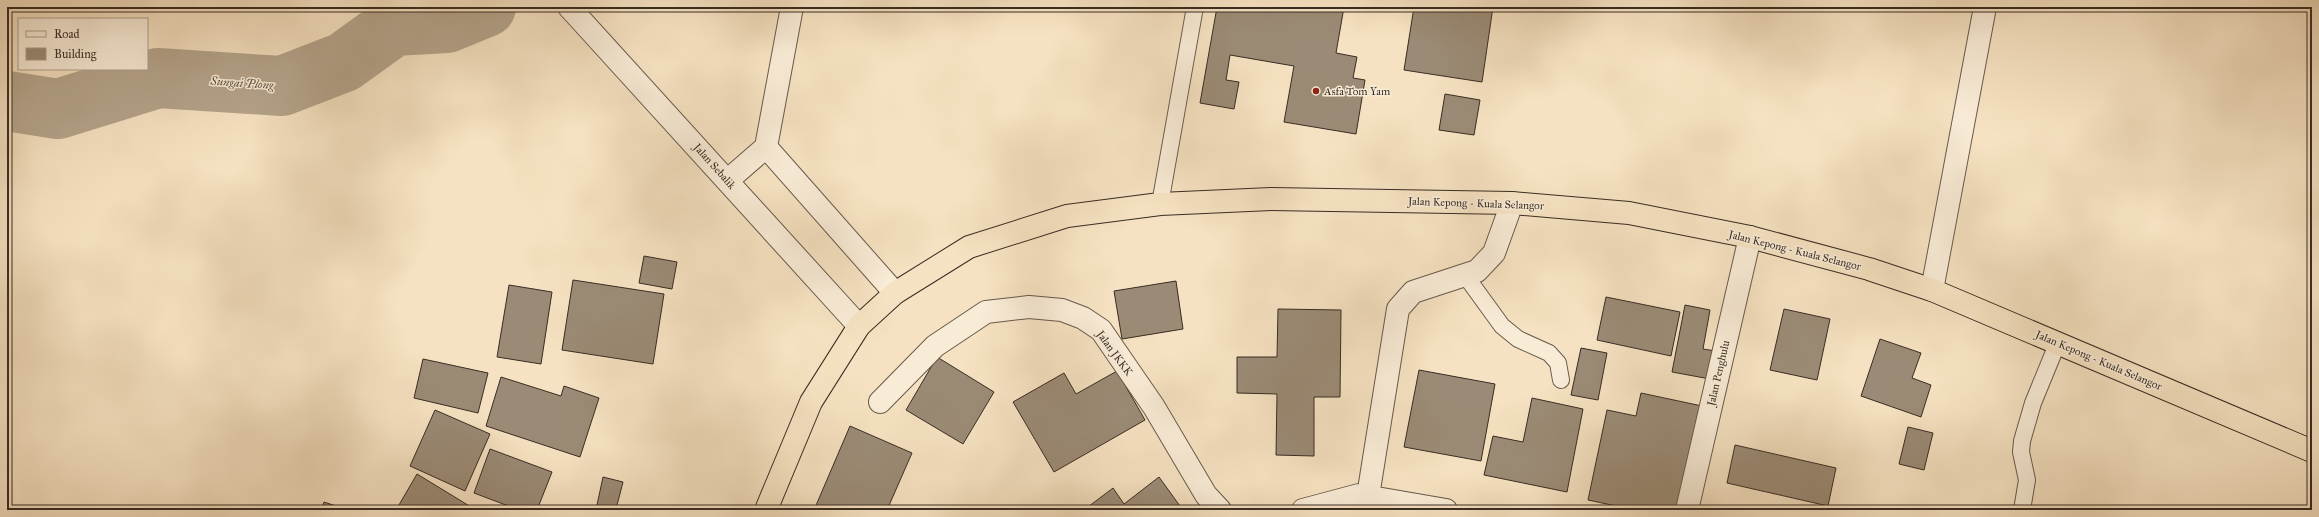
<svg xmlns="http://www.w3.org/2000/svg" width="2319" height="517" font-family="'IM FELL Great Primer',serif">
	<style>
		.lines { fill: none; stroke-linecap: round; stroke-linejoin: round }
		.river { stroke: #b5a48c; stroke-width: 60 }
		.building { fill: #9b8b76; stroke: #382c23 }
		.lane-casing { stroke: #685a4b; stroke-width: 18 }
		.street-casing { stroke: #685a4b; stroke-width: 24 }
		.highway-casing { stroke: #382c23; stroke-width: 24 }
		.lane { stroke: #f9ecd7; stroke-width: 16 }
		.street { stroke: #f9ecd7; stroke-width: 22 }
		.highway { stroke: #f6e2c2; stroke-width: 22 }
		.poi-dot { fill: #8f2418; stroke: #f9ecd7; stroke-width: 1.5 }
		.labels { text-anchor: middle; stroke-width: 3; stroke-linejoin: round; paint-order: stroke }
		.poi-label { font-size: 11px; fill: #382c23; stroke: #f9ecd7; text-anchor: start }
		.street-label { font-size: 11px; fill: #382c23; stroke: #f9ecd7 }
		.water-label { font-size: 12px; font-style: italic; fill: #5e5042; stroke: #f9ecd7 }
	</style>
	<rect width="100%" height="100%" fill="#f6e2c2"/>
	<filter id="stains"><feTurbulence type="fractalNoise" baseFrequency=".005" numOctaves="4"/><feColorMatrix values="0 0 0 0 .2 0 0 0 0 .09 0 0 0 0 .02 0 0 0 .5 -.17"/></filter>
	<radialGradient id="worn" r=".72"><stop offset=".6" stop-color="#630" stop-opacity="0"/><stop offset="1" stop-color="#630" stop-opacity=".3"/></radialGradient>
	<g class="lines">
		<!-- river -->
		<path class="river" d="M7,101L58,109L158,78L282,86L344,62L394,26L447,23L486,7"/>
	</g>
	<!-- building -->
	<path class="building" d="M1217,7H1344L1336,53L1357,57L1353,78L1365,80L1356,134L1284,122L1294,66L1230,55L1226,80L1239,82L1234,109L1200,103Z
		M1414,7H1493L1482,82L1404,70Z
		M1445,94L1480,100L1474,135L1439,130Z
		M644,256L677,262L672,289L639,283Z
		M573,280L664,294L653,364L562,350Z
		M1176,281L1183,329L1122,339L1114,291Z
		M509,285L552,292L541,364L497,357Z
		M1606,297L1680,312L1671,356L1597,340Z
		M1685,305L1710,310L1703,349L1716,351L1710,379L1672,372Z
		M1278,309L1341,310L1340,397H1314V456L1276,455L1277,394L1237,393V357H1277Z
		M1784,309L1830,319L1817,380L1770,370Z
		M1880,339L1921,353L1912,378L1931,385L1921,417L1861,396Z
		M1581,348L1607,353L1598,400L1571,395Z
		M937,357L994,392L963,444L906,410Z
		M423,359L488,373L478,413L414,398Z
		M1419,370L1495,384L1481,461L1404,447Z
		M1117,371L1145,420L1054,472L1013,402L1064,373L1076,394Z
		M501,377L561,396L564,386L599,398L580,457L486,426Z
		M1641,393L1702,406L1681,510H1635L1588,500L1607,410L1636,416Z
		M1532,398L1583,409L1567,492L1484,475L1493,436L1523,442Z
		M435,410L490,434L465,491L410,466Z
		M850,426L912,453L887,510H814Z
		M1908,427L1933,433L1924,470L1899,464Z
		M1735,445L1836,468L1828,506L1727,483Z
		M490,449L552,472L537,510H519L474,493Z
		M417,474L476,510H396Z
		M603,477L623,482L616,509L597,505Z
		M1159,477L1180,506L1175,510H1084L1113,488L1124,504Z
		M324,502L348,510H321Z"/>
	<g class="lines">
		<defs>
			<path id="lane" d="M1160,204L1195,7
				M1465,275L1502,326L1518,339L1549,353L1558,363L1561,380
				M2022,510L2027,480L2021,452L2022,441L2033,403L2058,342"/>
			<path id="street" d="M569,7L859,326
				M792,7L766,147L895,293
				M728,180L766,147
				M1932,290L1985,7
				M880,402L935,346L986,312L1029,307L1062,310L1083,318L1101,330L1154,407L1206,495L1220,510
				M1368,496L1398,309L1413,292L1477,271L1494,253L1512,203
				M1303,510L1359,495L1446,510
				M1687,510L1750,237"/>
			<path id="highway" d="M766,510L811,402L859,326L895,293L969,247L1067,216L1160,204L1271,199L1512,203L1629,213L1750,237L1869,269L1932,290L2312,451"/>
		</defs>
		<!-- lane casing -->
		<use href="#lane" class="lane-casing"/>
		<!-- street casing -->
		<use href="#street" class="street-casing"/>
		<!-- highway casing -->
		<use href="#highway" class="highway-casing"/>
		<!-- lane -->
		<use href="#lane" class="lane"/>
		<!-- street -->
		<use href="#street" class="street"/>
		<!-- highway -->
		<use href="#highway" class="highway"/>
	</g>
	<!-- markers -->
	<circle class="poi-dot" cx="1316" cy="91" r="4"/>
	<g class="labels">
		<!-- poi labels -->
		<g class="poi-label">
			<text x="1324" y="95">Asfa Tom Yam</text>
		</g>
		<!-- street labels -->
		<g class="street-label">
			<text transform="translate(715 166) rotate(48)" y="4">Jalan Sebalik</text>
			<text transform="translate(1476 203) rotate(2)" y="4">Jalan Kepong - Kuala Selangor</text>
			<text transform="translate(1795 250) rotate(14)" y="4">Jalan Kepong - Kuala Selangor</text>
			<text transform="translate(1115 353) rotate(54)" y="4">Jalan JKKK</text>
			<text transform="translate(2099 360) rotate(23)" y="4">Jalan Kepong - Kuala Selangor</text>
			<text transform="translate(1718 373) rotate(-77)" y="4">Jalan Penghulu</text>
		</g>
		<!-- water labels -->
		<g class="water-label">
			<text transform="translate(242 83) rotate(4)" y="4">Sungai Plong</text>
		</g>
	</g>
	<!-- margin -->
	<rect width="2319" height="517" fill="none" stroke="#f6e2c2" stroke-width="24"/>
	<rect x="8" y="8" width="2303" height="501" fill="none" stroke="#382c23" stroke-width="2"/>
	<rect x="12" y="12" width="2295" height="493" fill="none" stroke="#382c23"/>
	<!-- legend -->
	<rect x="18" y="18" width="130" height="52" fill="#f9ecd7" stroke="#ac9f8f"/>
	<rect x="26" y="31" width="20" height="6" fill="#f9ecd7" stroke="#ac9f8f"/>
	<text x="54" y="38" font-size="12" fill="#382c23">Road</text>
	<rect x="26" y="48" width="20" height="12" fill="#9b8b76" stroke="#ac9f8f"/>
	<text x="54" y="58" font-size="12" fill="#382c23">Building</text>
	<rect width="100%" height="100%" filter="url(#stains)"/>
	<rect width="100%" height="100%" fill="url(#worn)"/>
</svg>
